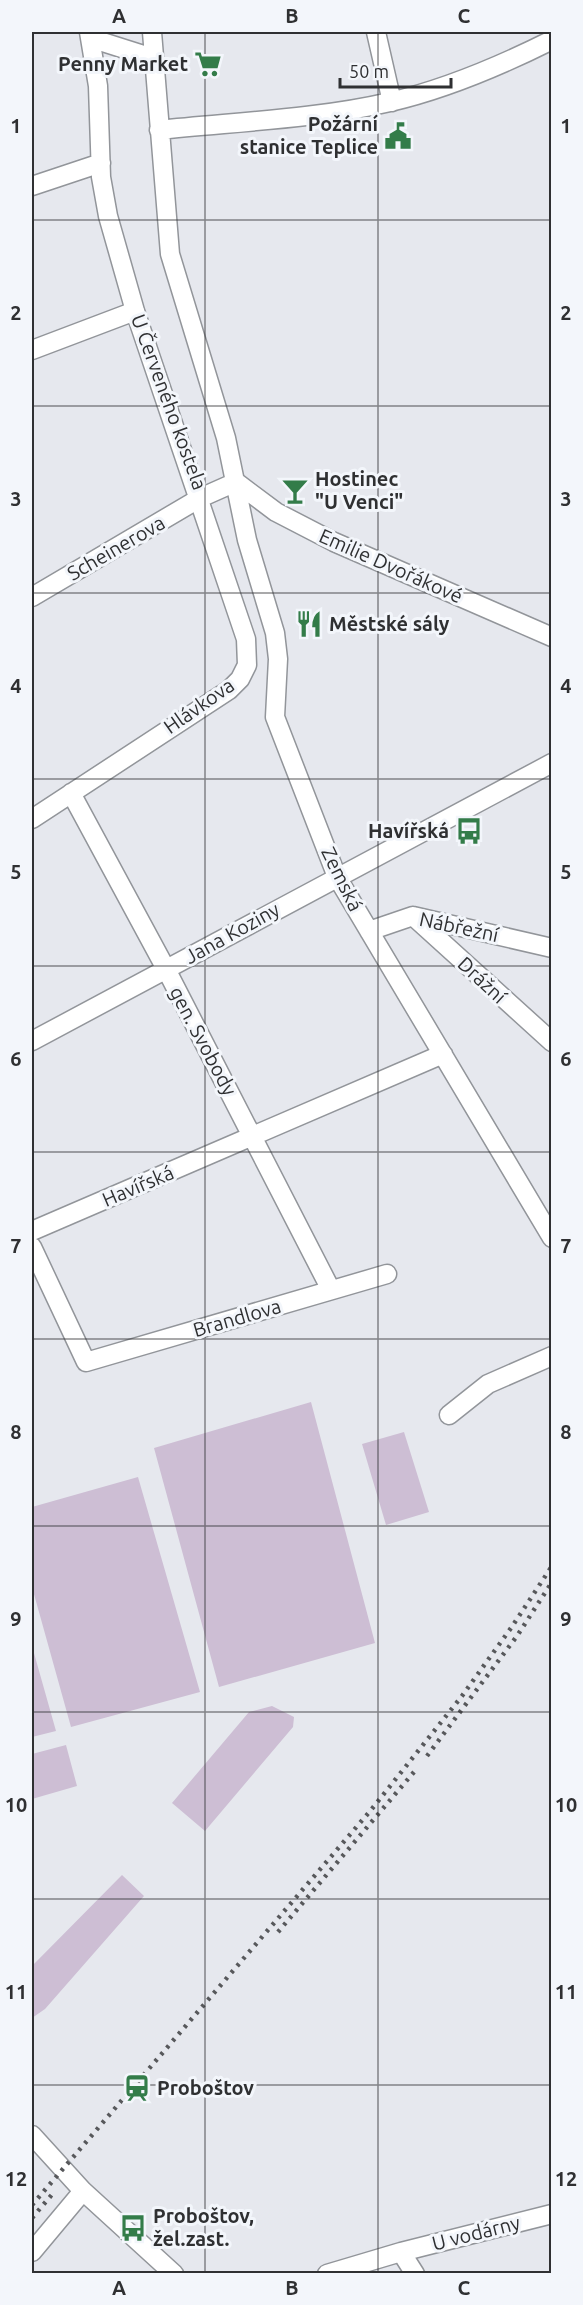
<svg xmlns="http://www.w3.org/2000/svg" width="583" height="2305" font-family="Ubuntu,sans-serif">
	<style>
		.green { fill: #cdbed4 }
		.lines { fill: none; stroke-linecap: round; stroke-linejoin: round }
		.minor-casing { stroke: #92959a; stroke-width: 21 }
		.minor { stroke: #fff; stroke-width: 18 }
		.rail { stroke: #57585b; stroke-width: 4.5; stroke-dasharray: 3 6; stroke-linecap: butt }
		.grid { fill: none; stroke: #2f3032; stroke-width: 1.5; stroke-opacity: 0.55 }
		.labels { text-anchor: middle; stroke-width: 6; stroke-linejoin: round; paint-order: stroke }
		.poi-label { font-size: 20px; font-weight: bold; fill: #2f3032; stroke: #f3f6fb; text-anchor: start }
		.street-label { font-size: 20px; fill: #2f3032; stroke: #f3f6fb }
		.neatline { fill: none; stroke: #2f3032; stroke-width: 2 }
		.grid-label { font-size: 20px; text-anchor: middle; font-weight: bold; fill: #2f3032 }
	</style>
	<rect width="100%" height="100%" fill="#e6e8ee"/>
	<!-- green -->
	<path class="green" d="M311,1402L375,1643L219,1687L154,1448Z
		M404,1432L429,1512L386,1525L362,1444Z
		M138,1477L200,1692L71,1727L32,1587V1507Z
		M32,1646L56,1731L32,1737Z
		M272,1706L294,1717L293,1727L205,1831L172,1803L249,1712Z
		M66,1745L77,1786L32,1799V1754Z
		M122,1875L144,1896L45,2009L32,2018V1966Z"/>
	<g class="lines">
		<defs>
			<path id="minor" d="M152,32L170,254L226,438L247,540L275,633L278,659L275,717L337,877L552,1238
				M376,32L392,102
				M90,38L153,58
				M159,130C233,122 317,119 390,102C446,89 500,66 552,40
				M32,186L101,163
				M32,350L135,311
				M236,482L276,512L334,542L552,637
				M32,597L200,498L236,482
				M71,793L166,969L331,1290
				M32,819L229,690L240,679L247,665L246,639L135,311L108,216L101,177L98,86L89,32
				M413,916L552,1042
				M369,931L413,916L552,948
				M32,1041L552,763
				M32,1231L443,1054
				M32,1247L86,1362L387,1274
				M449,1415L488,1384L552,1356
				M32,2135L83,2191L174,2274
				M32,2252L83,2191
				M401,2252L415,2274
				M327,2274L401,2252L552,2214"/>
		</defs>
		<!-- minor casing -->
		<use href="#minor" class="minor-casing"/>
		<!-- minor -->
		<use href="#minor" class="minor"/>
		<!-- rail -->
		<path class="rail" d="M427,1756L517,1636L552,1582
			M278,1932L414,1772
			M32,2205L371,1810L462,1696L511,1628L552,1566
			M32,2218L55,2191"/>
	</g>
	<!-- grid -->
	<path class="grid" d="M205,32V2274M378,32V2274M32,220H552M32,406H552M32,593H552M32,779H552M32,966H552M32,1152H552M32,1339H552M32,1526H552M32,1712H552M32,1899H552M32,2085H552"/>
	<!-- icons -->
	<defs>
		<symbol id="supermarket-bare" viewBox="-9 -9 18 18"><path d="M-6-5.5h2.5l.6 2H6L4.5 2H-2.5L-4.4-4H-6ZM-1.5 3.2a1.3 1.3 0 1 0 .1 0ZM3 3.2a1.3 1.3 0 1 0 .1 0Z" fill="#337c49" stroke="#f3f6fb" stroke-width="2.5" paint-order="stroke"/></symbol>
		<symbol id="civic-bare" viewBox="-9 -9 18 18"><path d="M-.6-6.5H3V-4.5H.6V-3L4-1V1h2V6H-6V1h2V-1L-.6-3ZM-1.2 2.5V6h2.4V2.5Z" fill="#337c49" stroke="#f3f6fb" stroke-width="2.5" paint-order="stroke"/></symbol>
		<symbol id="bar-bare" viewBox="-9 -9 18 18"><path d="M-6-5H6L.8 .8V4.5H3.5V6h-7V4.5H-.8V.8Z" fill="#337c49" stroke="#f3f6fb" stroke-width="2.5" paint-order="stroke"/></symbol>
		<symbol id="restaurant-bare" viewBox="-9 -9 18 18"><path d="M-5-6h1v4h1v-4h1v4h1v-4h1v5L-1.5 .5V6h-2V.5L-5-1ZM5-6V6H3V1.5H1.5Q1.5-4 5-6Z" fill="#337c49" stroke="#f3f6fb" stroke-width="2.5" paint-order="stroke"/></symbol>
		<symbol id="bus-bare" viewBox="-9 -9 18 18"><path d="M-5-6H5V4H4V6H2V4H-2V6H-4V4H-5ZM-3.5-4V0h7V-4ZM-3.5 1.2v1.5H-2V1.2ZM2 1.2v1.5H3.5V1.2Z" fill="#337c49" stroke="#f3f6fb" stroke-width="2.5" paint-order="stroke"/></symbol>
		<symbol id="station-bare" viewBox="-9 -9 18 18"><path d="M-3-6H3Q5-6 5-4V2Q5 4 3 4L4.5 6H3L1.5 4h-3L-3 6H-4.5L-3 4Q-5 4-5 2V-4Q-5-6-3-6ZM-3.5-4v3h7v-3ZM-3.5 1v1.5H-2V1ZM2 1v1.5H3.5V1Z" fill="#337c49" stroke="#f3f6fb" stroke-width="2.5" paint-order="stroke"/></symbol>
	</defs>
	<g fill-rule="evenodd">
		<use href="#supermarket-bare" x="189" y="45" width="38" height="38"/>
		<use href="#civic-bare" x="379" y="117" width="38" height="38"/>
		<use href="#bar-bare" x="276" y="472" width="38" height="38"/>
		<use href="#restaurant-bare" x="290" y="605" width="38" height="38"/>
		<use href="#bus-bare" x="450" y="812" width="38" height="38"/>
		<use href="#station-bare" x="118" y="2069" width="38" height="38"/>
		<use href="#bus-bare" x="114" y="2209" width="38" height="38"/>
	</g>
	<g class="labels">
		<!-- poi labels -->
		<g class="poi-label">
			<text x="188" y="71" text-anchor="end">Penny Market</text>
			<text x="378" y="131" text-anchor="end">Požární<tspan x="378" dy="23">stanice Teplice</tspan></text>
			<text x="315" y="486">Hostinec<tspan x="315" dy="23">"U Venci"</tspan></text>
			<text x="329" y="631">Městské sály</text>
			<text x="449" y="838" text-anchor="end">Havířská</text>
			<text x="157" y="2095">Proboštov</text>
			<text x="153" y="2223">Proboštov,<tspan x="153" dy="23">žel.zast.</tspan></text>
		</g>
		<!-- street labels -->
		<g class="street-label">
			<text transform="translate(169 402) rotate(70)" y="7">U Červeného kostela</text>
			<text transform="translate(116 548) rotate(-30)" y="7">Scheinerova</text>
			<text transform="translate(391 566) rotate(24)" y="7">Emilie Dvořákové</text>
			<text transform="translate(199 706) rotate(-35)" y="7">Hlávkova</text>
			<text transform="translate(342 879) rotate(64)" y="7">Zemská</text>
			<text transform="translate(459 927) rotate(12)" y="7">Nábřežní</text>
			<text transform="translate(232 933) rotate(-29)" y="7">Jana Koziny</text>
			<text transform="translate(482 980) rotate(43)" y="7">Drážní</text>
			<text transform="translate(203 1041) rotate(62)" y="7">gen. Svobody</text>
			<text transform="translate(138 1186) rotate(-23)" y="7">Havířská</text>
			<text transform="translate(237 1318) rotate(-16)" y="7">Brandlova</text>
			<text transform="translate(476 2233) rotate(-14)" y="7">U vodárny</text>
		</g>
	</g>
	<!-- border -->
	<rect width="583" height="2305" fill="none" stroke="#f3f6fb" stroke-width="66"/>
	<!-- scale -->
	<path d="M340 78v9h111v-9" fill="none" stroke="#2f3032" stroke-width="3"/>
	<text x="349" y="78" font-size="18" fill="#2f3032" stroke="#f3f6fb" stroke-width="4.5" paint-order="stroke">50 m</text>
	<rect x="33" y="33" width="517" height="2239" class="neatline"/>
	<g class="grid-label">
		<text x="119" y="23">A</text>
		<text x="292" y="23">B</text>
		<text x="464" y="23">C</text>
		<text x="16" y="133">1</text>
		<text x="566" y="133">1</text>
		<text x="16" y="320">2</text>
		<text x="566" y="320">2</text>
		<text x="16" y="506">3</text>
		<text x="566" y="506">3</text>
		<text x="16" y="693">4</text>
		<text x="566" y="693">4</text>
		<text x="16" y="879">5</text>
		<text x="566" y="879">5</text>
		<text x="16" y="1066">6</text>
		<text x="566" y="1066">6</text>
		<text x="16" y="1253">7</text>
		<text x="566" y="1253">7</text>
		<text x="16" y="1439">8</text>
		<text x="566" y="1439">8</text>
		<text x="16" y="1626">9</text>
		<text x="566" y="1626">9</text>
		<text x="16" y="1812">10</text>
		<text x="566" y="1812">10</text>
		<text x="16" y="1999">11</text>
		<text x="566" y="1999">11</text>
		<text x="16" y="2186">12</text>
		<text x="566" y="2186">12</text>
		<text x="119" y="2295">A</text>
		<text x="292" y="2295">B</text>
		<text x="464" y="2295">C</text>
	</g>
</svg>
